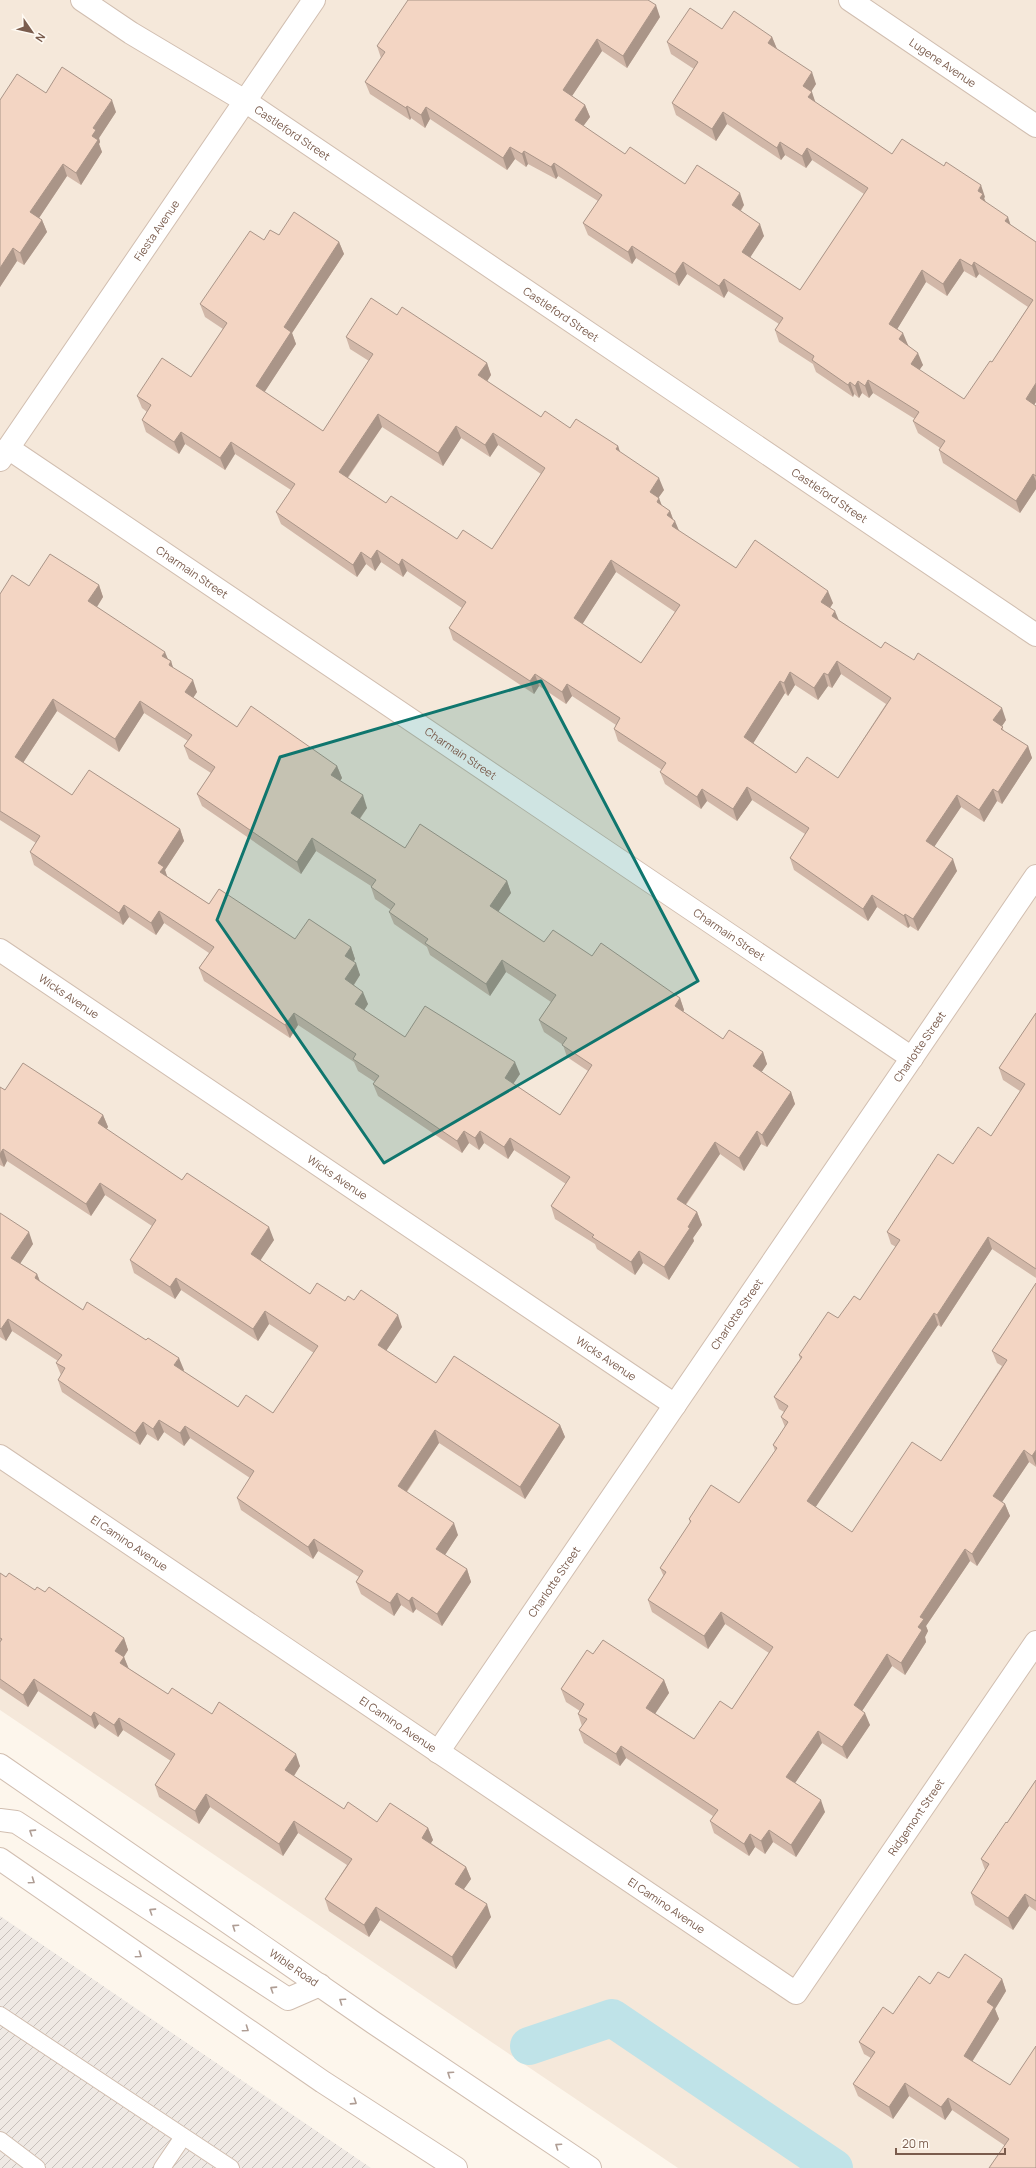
<svg xmlns="http://www.w3.org/2000/svg" width="1036" height="2168" font-family="Manrope,sans-serif">
	<style>
		.residential { fill: #f5e8da }
		.industrial { fill: url(#industrial-furrows) }
		.lines { fill: none; stroke-linecap: round; stroke-linejoin: round }
		.canal { stroke: #bfe3e8; stroke-width: 38 }
		.service-casing { stroke: #d1beb0; stroke-width: 18 }
		.minor-casing { stroke: #d1beb0; stroke-width: 24 }
		.tertiary-casing { stroke: #d1beb0; stroke-width: 24 }
		.service { stroke: #fff; stroke-width: 16 }
		.minor { stroke: #fff; stroke-width: 22 }
		.tertiary { stroke: #fff; stroke-width: 22 }
		.wall { fill: #d1b7a8; fill-rule: evenodd }
		.shaded-wall { fill: #aa9588 }
		.building { fill: #f3d5c3; stroke: #aa9588; fill-rule: evenodd }
		.oneway { stroke: #af9d94 }
		.marked { fill: #0f766e; fill-opacity: 0.2; stroke: #0f766e; stroke-width: 3; stroke-linejoin: round }
		.labels { text-anchor: middle; stroke-width: 3; stroke-linejoin: round; paint-order: stroke }
		.street-label { font-size: 11px; fill: #7a5c4d; stroke: #fffaf3 }
	</style>
	<defs>
		<pattern id="industrial-furrows" width="10" height="10" patternUnits="userSpaceOnUse"><rect width="10" height="10" fill="#efe9e4"/><path d="M-1 1l2-2M0 10L10 0M9 11l2-2" fill="none" stroke="#c7c0bb"/></pattern>
	</defs>
	<rect width="100%" height="100%" fill="#fdf6ec"/>
	<!-- residential -->
	<path class="residential" d="M0,0H1036V2168H678L0,1710Z"/>
	<!-- industrial -->
	<path class="industrial" d="M0,1916L371,2168H0Z"/>
	<g class="lines">
		<!-- canal -->
		<path class="canal" d="M529,2046L612,2018L834,2168"/>
		<defs>
			<path id="service" d="M0,2015L231,2168
				M0,2140L37,2168
				M162,2168L183,2137"/>
			<g id="minor">
				<path id="s1" d="M82,0L131,33L245,101L1036,635"/>
				<path id="s2" d="M850,0L1036,126"/>
				<path id="s3" d="M8,448L912,1058"/>
				<path id="s4" d="M0,460L314,0"/>
				<path id="s5" d="M0,950L675,1405"/>
				<path id="s6" d="M0,1456L796,1993L1036,1642"/>
				<path id="s7" d="M438,1752L1036,876"/>
			</g>
			<g id="tertiary">
				<path id="s8" d="M0,1765L374,2023L590,2168"/>
				<path d="M0,1820L16,1822L288,1999L320,1985"/>
				<path d="M0,1859L323,2082L456,2168"/>
			</g>
		</defs>
		<!-- service casing -->
		<use href="#service" class="service-casing"/>
		<!-- minor casing -->
		<use href="#minor" class="minor-casing"/>
		<!-- tertiary casing -->
		<use href="#tertiary" class="tertiary-casing"/>
		<!-- service -->
		<use href="#service" class="service"/>
		<!-- minor -->
		<use href="#minor" class="minor"/>
		<!-- tertiary -->
		<use href="#tertiary" class="tertiary"/>
	</g>
	<!-- wall -->
	<path class="wall" d="M660,17L627,68L602,51L572,96L585,105L590,117L583,126L625,154L685,184L744,205L741,211L764,236L750,257L800,290L864,194L812,160L806,168L785,155L781,160L727,124L716,141L676,115L672,103L694,69L671,54L667,42L722,29L772,37L777,49L816,84L811,92L815,102L892,154L985,197L984,198L986,202L1011,225L1036,242V402L1034,405L1036,406V489L1020,513L943,463L939,450L940,448L918,433L913,421L915,419L873,393L869,398L862,393L859,398L854,394L853,397L816,372L813,364L779,342L775,330L779,324L728,291L724,298L687,274L679,286L636,258L632,264L588,235L583,223L598,201L558,176L556,179L528,164L526,167L515,159L507,170L430,119L425,128L411,118L410,120L370,94L365,82L381,58L377,46ZM964,271L976,278L979,274L1028,307L992,362L964,399L919,370L923,365L908,345L897,329L926,282L947,296Z
		M46,93L116,112L99,138L100,142L99,144L102,152L81,185L67,176L39,218L42,220L47,232L24,265L17,261L0,287V100Z
		M279,235L339,242L344,254L292,333L296,344L264,392L323,431L369,361L350,349L346,337L397,315L487,363L491,375L487,381L541,417L618,446L620,452L664,490L658,498L661,505L670,511L673,519L679,531L736,568L833,603L830,608L838,620L881,648L1006,720L1002,726L1004,731L1028,746L1032,758L1002,804L997,801L984,822L961,807L934,847L957,871L918,931L910,926L908,928L877,907L868,921L794,870L790,858L805,834L752,800L737,821L707,801L701,809L665,784L660,772L662,770L618,741L614,729L616,725L572,696L566,704L539,686L534,694L453,640L449,628L462,608L407,571L403,577L381,562L375,571L366,564L357,577L281,524L276,512L291,490L235,454L225,470L185,444L179,454L146,432L142,420L147,412L142,408L137,396L191,377L223,329L205,317L200,304L264,240ZM382,427L443,466L461,438L490,457L498,445L541,474L492,549L457,539L386,503L348,478ZM616,572L675,612L641,663L582,624ZM841,674L886,704L838,778L796,773L753,743L785,693L788,696L795,685L818,700L828,686L832,688Z
		M99,585L103,597L97,607L171,661L173,668L197,692L193,698L237,727L337,766L342,778L340,781L367,808L360,819L405,848L507,881L511,893L498,912L544,942L592,956L680,998L684,1010L683,1012L723,1039L763,1052L767,1064L761,1072L791,1092L795,1104L767,1147L761,1144L744,1171L720,1154L686,1205L697,1212L702,1225L693,1238L694,1241L669,1280L643,1263L635,1275L597,1249L595,1244L555,1219L551,1206L566,1184L514,1150L508,1159L484,1143L479,1150L469,1143L462,1153L378,1096L373,1084L375,1082L358,1071L354,1062L298,1025L290,1038L204,981L199,968L209,953L164,923L156,935L129,917L123,925L34,865L30,852L36,843L0,820V594L29,586ZM57,711L119,752L144,713L188,741L184,746L189,759L211,773L197,794L202,806L301,874L316,851L371,886V887L375,899L391,910L389,912L394,924L427,947L430,955L490,996L506,972L551,1002L539,1020L544,1032L563,1045L567,1057L588,1071L560,1115L513,1084L520,1074L405,1037L364,1010L368,1004L354,985L360,975L354,962L355,959L351,947L295,939L209,904L167,876L165,870L184,841L180,829L72,795L23,763Z
		M1036,1013V1278L992,1249L941,1327L938,1325L815,1507L852,1532L941,1461L1002,1366L997,1363L992,1351L1036,1283V1467L1029,1462L1002,1502L1005,1504L1010,1516L977,1566L970,1561L926,1626L928,1631L925,1637L926,1642L905,1675L892,1666L862,1711L870,1725L847,1759L822,1743L795,1783L825,1812L796,1857L773,1842L765,1854L755,1847L749,1856L714,1833L710,1821L713,1816L626,1758L620,1766L584,1743L579,1730L582,1726L578,1714L580,1711L566,1702L561,1689L593,1654L664,1680L669,1693L655,1713L694,1739L732,1709L769,1653L725,1624L708,1649L652,1612L648,1600L664,1577L660,1568L690,1523L689,1519L739,1503L775,1451L773,1445L785,1427L781,1417L784,1412L779,1409L774,1397L800,1359L799,1355L838,1318L860,1300L896,1247L891,1244L887,1232L953,1164L991,1136L1020,1091L1003,1080L999,1068Z
		M0,1087L5,1090L103,1115L108,1127L106,1129L182,1180L274,1240L260,1260L310,1294L345,1301L354,1300L402,1327L386,1351L436,1383L560,1425L565,1437L525,1499L439,1443L407,1492L458,1535L445,1555L467,1569L471,1582L442,1626L416,1609L413,1613L401,1605L394,1616L361,1594L356,1582L359,1577L318,1551L313,1559L241,1510L237,1498L250,1478L190,1438L184,1446L164,1432L158,1441L147,1434L140,1445L62,1392L58,1380L61,1375L56,1363L58,1361L12,1331L6,1341L0,1337V1213L33,1244L20,1263L37,1274L40,1281L83,1310L184,1370L183,1371L238,1407L273,1413L314,1353L269,1324L258,1341L181,1290L175,1299L134,1273L130,1260L152,1226L105,1195L91,1216L7,1161L4,1167L0,1165Z
		M0,1573L6,1577L35,1590L45,1592L124,1638L128,1650L124,1657L128,1668L168,1694L212,1714L300,1766L294,1776L344,1809L377,1822L428,1828L433,1840L431,1843L466,1867L471,1879L464,1889L491,1917L456,1969L380,1920L369,1937L329,1911L325,1899L347,1865L298,1833L283,1856L210,1807L199,1824L159,1797L155,1785L171,1761L123,1730L118,1737L99,1724L95,1729L38,1691L28,1707L0,1688Z
		M1036,1780V1911L1029,1906L1013,1930L975,1905L971,1893L985,1870L981,1859L1007,1823Z
		M949,1978L1002,1979L1006,1991L995,2009L999,2019L972,2062L1036,2168L1004,2145L952,2110L945,2120L909,2096L893,2119L858,2096L853,2084L871,2058L864,2054L859,2042L930,1984Z"/>
	<!-- shaded-wall -->
	<path class="shaded-wall" d="M656,5L660,17L627,68L623,56Z
		M772,37L777,49L768,43Z
		M597,39L602,51L568,102L563,90Z
		M812,72L816,84L807,98L803,86Z
		M812,92L816,104L808,97Z
		M112,100L116,112L99,138L100,142L99,144L102,152L81,185L76,173L92,136L93,128Z
		M585,105L590,117L579,132L575,120Z
		M407,106L411,118L410,120L406,108Z
		M426,107L430,119L425,128L421,115Z
		M723,112L727,124L716,141L712,129Z
		M780,142L785,155L781,160L777,148Z
		M510,147L515,159L507,170L503,158Z
		M807,148L812,160L806,168L802,156Z
		M524,151L528,164L526,167L522,154Z
		M554,163L558,176L556,179L551,167Z
		M63,164L67,176L35,224L30,212Z
		M981,185L985,197L984,198L987,206L985,211L978,191Z
		M740,193L744,205L736,217L732,205Z
		M1008,217L1012,229L1005,221Z
		M42,220L47,232L24,265L20,253Z
		M760,224L764,236L746,264L742,252Z
		M339,242L344,254L292,333L296,344L260,399L256,386L284,327Z
		M632,246L636,258L632,264L628,252Z
		M13,248L17,261L0,287V268Z
		M960,259L964,271L947,296L943,284Z
		M683,262L687,274L679,286L675,274Z
		M974,262L979,274L976,278L972,266Z
		M922,270L926,282L893,336L889,324Z
		M724,279L728,291L724,298L719,286Z
		M903,333L908,345L903,352L899,339Z
		M918,353L923,365L915,376L911,364Z
		M487,363L491,375L483,388L478,375Z
		M868,380L873,393L869,398L865,386Z
		M858,381L862,393L859,398L855,386Z
		M850,382L854,394L853,397L848,385Z
		M1036,383V402L1030,411L1026,399Z
		M378,414L382,427L343,484L339,472Z
		M456,426L461,438L443,466L438,453Z
		M181,432L185,444L179,454L174,442Z
		M493,433L498,445L490,457L485,445Z
		M231,442L235,454L225,470L220,458Z
		M618,446L622,458L616,449Z
		M1033,474L1036,481V489L1020,513L1016,501Z
		M659,478L664,490L654,504L650,492Z
		M659,498L664,511L657,502Z
		M670,511L674,522L675,521L680,533L676,539L667,515Z
		M377,550L381,562L375,571L371,559Z
		M361,552L366,564L357,577L353,565Z
		M402,559L407,571L403,577L399,565Z
		M611,560L616,572L578,631L574,618Z
		M99,585L103,597L93,613L88,601Z
		M828,591L833,603L826,614L821,602Z
		M835,611L840,623L832,616Z
		M165,652L170,664L171,661L175,674L162,656Z
		M837,661L841,674L832,688L828,675Z
		M790,672L795,685L788,696L784,683Z
		M824,673L828,686L818,700L814,688Z
		M535,674L539,686L534,694L530,681Z
		M193,680L197,692L189,704L185,692Z
		M780,681L785,693L749,750L744,737Z
		M567,684L572,696L566,704L562,692Z
		M53,699L57,711L19,769L15,757Z
		M140,701L144,713L119,752L115,739Z
		M1002,708L1006,720L998,732L993,720Z
		M1028,746L1032,758L1002,804L998,792Z
		M337,766L342,778L336,787L331,775Z
		M747,787L752,800L737,821L733,809Z
		M702,789L707,801L701,809L697,797Z
		M993,789L997,801L984,822L979,810Z
		M363,795L367,808L355,825L351,813Z
		M957,795L961,807L930,853L926,841Z
		M180,829L184,841L165,870L168,879L165,884L158,863Z
		M312,838L316,851L301,874L297,862Z
		M953,859L957,871L918,931L913,919Z
		M507,881L511,893L494,918L490,906Z
		M872,895L877,907L868,921L863,909Z
		M124,905L129,917L123,925L119,913Z
		M159,911L164,923L156,935L151,923Z
		M905,914L910,926L908,928L904,916Z
		M351,947L355,959L349,968L345,956Z
		M502,960L506,972L490,996L486,984Z
		M356,963L360,975L349,992L345,979Z
		M363,992L368,1004L360,1017L355,1004Z
		M680,998L684,1010L679,1018L675,1006Z
		M294,1013L298,1025L290,1038L285,1025Z
		M763,1052L767,1064L757,1079L753,1066Z
		M515,1062L520,1074L509,1090L505,1078Z
		M791,1092L795,1104L767,1147L762,1135Z
		M103,1115L108,1127L102,1136L98,1123Z
		M464,1131L469,1143L462,1153L457,1141Z
		M480,1131L484,1143L479,1150L475,1138Z
		M757,1131L761,1144L744,1171L739,1158Z
		M510,1138L514,1150L508,1159L504,1147Z
		M715,1142L720,1154L681,1211L677,1199Z
		M3,1149L7,1161L4,1167L0,1157V1154Z
		M100,1183L105,1195L91,1216L86,1204Z
		M697,1212L702,1225L693,1238L694,1241L669,1280L664,1267Z
		M269,1227L274,1240L256,1267L251,1254Z
		M29,1232L33,1244L16,1270L11,1258Z
		M988,1237L992,1249L941,1327L937,1315Z
		M639,1251L643,1263L635,1275L631,1262Z
		M37,1274L42,1287L35,1278Z
		M176,1278L181,1290L175,1299L170,1287Z
		M265,1311L269,1324L258,1341L253,1329Z
		M934,1313L938,1325L811,1514L807,1501Z
		M398,1315L402,1327L382,1357L378,1345Z
		M8,1319L12,1331L6,1341L1,1329Z
		M179,1358L184,1370L179,1377L174,1365Z
		M159,1420L164,1432L158,1441L153,1429Z
		M143,1422L147,1434L140,1445L135,1433Z
		M560,1425L565,1437L525,1499L520,1487Z
		M185,1426L190,1438L184,1446L180,1433Z
		M435,1430L439,1443L402,1498L398,1486Z
		M1024,1450L1029,1462L998,1508L993,1496Z
		M1036,1450V1466L1032,1456Z
		M1005,1504L1010,1516L977,1566L972,1554Z
		M454,1523L458,1535L441,1561L436,1549Z
		M314,1539L318,1551L313,1559L308,1547Z
		M965,1549L970,1561L926,1626L928,1631L925,1637L926,1642L905,1675L901,1663L918,1627L920,1617Z
		M467,1569L471,1582L442,1626L437,1614Z
		M397,1593L401,1605L394,1616L390,1603Z
		M412,1597L416,1609L413,1613L409,1601Z
		M721,1612L725,1624L708,1649L704,1636Z
		M124,1638L128,1650L120,1663L115,1651Z
		M887,1654L892,1666L858,1717L854,1705Z
		M124,1657L129,1669L120,1663Z
		M34,1679L38,1691L28,1707L23,1695Z
		M664,1680L669,1693L651,1720L646,1708Z
		M94,1712L99,1724L95,1729L91,1717Z
		M865,1713L870,1725L847,1759L842,1747Z
		M119,1718L123,1730L118,1737L114,1725Z
		M818,1731L822,1743L791,1789L786,1777Z
		M621,1746L626,1758L620,1766L616,1754Z
		M296,1754L300,1766L290,1782L285,1770Z
		M206,1794L210,1807L199,1824L195,1811Z
		M821,1800L825,1812L796,1857L791,1845Z
		M294,1821L298,1833L283,1856L279,1844Z
		M428,1828L433,1840L426,1850L422,1838Z
		M769,1830L773,1842L765,1854L761,1841Z
		M750,1834L755,1847L749,1856L744,1844Z
		M466,1867L471,1879L459,1896L455,1884Z
		M1025,1894L1029,1906L1013,1930L1008,1918Z
		M487,1904L491,1917L456,1969L452,1957Z
		M376,1907L380,1920L369,1937L364,1925Z
		M1002,1979L1006,1991L995,2009L999,2019L968,2068L964,2056L987,2002Z
		M905,2083L909,2096L893,2119L889,2107Z
		M948,2098L952,2110L945,2120L941,2107Z"/>
	<!-- building -->
	<path class="building" d="M408,0H648L656,5L623,56L597,39L563,90L585,105L575,120L625,154L630,147L685,184L697,165L740,193L732,205L760,224L742,252L800,290L868,188L807,148L802,156L780,142L777,148L723,112L712,129L672,103L698,62L667,42L690,8L722,29L734,11L772,37L768,43L812,72L803,86L812,92L808,97L892,154L902,139L944,166L946,162L981,185L978,191L983,194L980,198L1008,217L1005,221L1036,242V383L1026,399L1036,406V476L1033,474L1016,501L939,450L945,441L913,421L919,412L868,380L865,386L858,381L855,386L850,382L848,385L812,360L814,356L775,330L783,318L724,279L719,286L683,262L675,274L632,246L628,252L583,223L602,195L554,163L551,167L524,151L522,154L510,147L503,158L426,107L421,115L407,106L406,108L365,82L385,52L377,46ZM960,259L972,266L974,262L1033,300L992,362L990,361L964,399L911,364L918,353L899,339L903,333L889,324L922,270L943,284Z
		M62,67L112,100L93,128L96,130L92,136L98,140L76,173L63,164L30,212L42,220L20,253L13,248L0,268V100L17,74L46,93Z
		M294,212L339,242L284,327L291,332L256,386L323,431L373,354L346,337L371,298L397,315L402,307L487,363L478,375L541,417L545,411L570,428L576,419L618,446L616,449L659,478L650,492L659,498L657,502L670,511L667,515L675,521L672,526L736,568L755,540L828,591L821,602L835,611L832,616L881,648L885,642L914,660L918,653L1002,708L993,720L1003,727L1001,729L1028,746L998,792L993,789L979,810L957,795L926,841L953,859L913,919L905,914L904,916L872,895L863,909L790,858L809,828L747,787L733,809L702,789L697,797L660,772L666,763L614,729L620,718L567,684L562,692L535,674L530,681L449,628L466,602L402,559L399,565L377,550L371,559L361,552L353,565L276,512L295,484L231,442L220,458L181,432L174,442L142,420L151,405L137,396L162,358L191,377L227,323L200,304L250,231L264,240L270,230L279,235ZM378,414L438,453L456,426L485,445L493,433L545,468L492,549L463,530L457,539L391,496L386,503L339,472ZM611,560L680,605L641,663L574,618ZM837,661L891,698L838,778L807,757L796,773L744,737L780,681L784,683L790,672L814,688L824,673L828,675Z
		M50,554L99,585L88,601L165,652L162,656L171,661L169,665L193,680L185,692L237,727L251,706L337,766L331,775L363,795L351,813L405,848L420,824L507,881L490,906L544,942L553,930L592,956L601,943L680,998L675,1006L723,1039L729,1030L763,1052L753,1066L791,1092L762,1135L757,1131L739,1158L715,1142L677,1199L697,1212L688,1227L690,1228L664,1267L639,1251L631,1262L592,1237L594,1235L551,1206L570,1177L510,1138L504,1147L480,1131L475,1138L464,1131L457,1141L373,1084L379,1076L353,1059L356,1054L294,1013L285,1025L199,968L214,947L159,911L151,923L124,905L119,913L30,852L40,836L0,811V594L12,575L29,586ZM53,699L115,739L140,701L192,735L184,746L215,767L197,794L297,862L312,838L376,880L371,887L395,904L389,912L428,939L425,943L486,984L502,960L556,995L539,1020L567,1038L562,1045L592,1065L560,1115L505,1078L515,1062L425,1006L405,1037L355,1004L363,992L345,979L356,963L345,956L351,947L309,919L295,939L219,889L209,904L160,872L164,867L158,863L180,829L89,770L72,795L15,757Z
		M1036,1013V1269L988,1237L937,1315L934,1313L807,1501L852,1532L912,1442L941,1461L1007,1360L992,1351L1036,1283V1450L1032,1456L1024,1450L993,1496L1005,1504L972,1554L965,1549L920,1617L924,1619L918,1627L922,1630L901,1663L887,1654L854,1705L865,1713L842,1747L818,1731L786,1777L821,1800L791,1845L769,1830L761,1841L750,1834L744,1844L710,1821L718,1810L621,1746L616,1754L579,1730L587,1719L578,1714L584,1704L561,1689L587,1650L593,1654L603,1640L664,1680L646,1708L694,1739L720,1701L732,1709L773,1647L721,1612L704,1636L648,1600L666,1572L660,1568L691,1521L689,1519L711,1485L739,1503L777,1448L773,1445L788,1422L781,1417L788,1406L774,1397L802,1357L799,1355L828,1312L838,1318L854,1296L860,1300L900,1240L887,1232L938,1154L953,1164L978,1127L991,1136L1025,1084L999,1068Z
		M23,1063L103,1115L98,1123L182,1180L187,1173L269,1227L251,1254L310,1294L317,1283L345,1301L348,1296L354,1300L361,1290L398,1315L378,1345L436,1383L454,1356L560,1425L520,1487L435,1430L398,1486L454,1523L436,1549L467,1569L437,1614L412,1597L409,1601L397,1593L390,1603L356,1582L363,1571L314,1539L308,1547L237,1498L254,1471L185,1426L180,1433L159,1420L153,1429L143,1422L135,1433L58,1380L65,1368L56,1363L62,1355L8,1319L1,1329L0,1328V1213L29,1232L11,1258L37,1274L35,1278L83,1310L87,1302L146,1340L148,1338L179,1358L174,1365L238,1407L246,1395L273,1413L318,1346L265,1311L253,1329L176,1278L170,1287L130,1260L156,1220L100,1183L86,1204L3,1149L0,1154V1087L5,1090Z
		M0,1573L6,1577L9,1573L35,1590L37,1587L45,1592L49,1587L124,1638L115,1651L124,1657L120,1663L168,1694L172,1688L212,1714L219,1702L296,1754L285,1770L344,1809L348,1802L377,1822L390,1803L428,1828L422,1838L466,1867L455,1884L487,1904L452,1957L376,1907L364,1925L325,1899L352,1859L294,1821L279,1844L206,1794L195,1811L155,1785L175,1754L119,1718L114,1725L94,1712L91,1717L34,1679L23,1695L0,1679V1642L2,1639L0,1638Z
		M1036,1780V1901L1025,1894L1008,1918L971,1893L989,1864L981,1859L1006,1822L1007,1823Z
		M965,1954L1002,1979L987,2002L994,2007L964,2056L1010,2085L1036,2046V2168H989L1009,2139L948,2098L941,2107L905,2083L889,2107L853,2084L875,2052L859,2042L883,2007L893,2014L919,1976L930,1984L938,1972L949,1978Z"/>
	<!-- one-way arrows -->
	<defs><path id="oneway-chevron" d="M-2-3.5L2.5 0L-2 3.5" fill="none" stroke-width="1.6" stroke-linecap="round" stroke-linejoin="round"/></defs>
	<g class="oneway">
		<use href="#oneway-chevron" transform="translate(32 1832) rotate(-147)"/>
		<use href="#oneway-chevron" transform="translate(32 1881) rotate(35)"/>
		<use href="#oneway-chevron" transform="translate(152 1911) rotate(-147)"/>
		<use href="#oneway-chevron" transform="translate(235 1927) rotate(-146)"/>
		<use href="#oneway-chevron" transform="translate(139 1955) rotate(35)"/>
		<use href="#oneway-chevron" transform="translate(273 1989) rotate(-147)"/>
		<use href="#oneway-chevron" transform="translate(342 2001) rotate(-145)"/>
		<use href="#oneway-chevron" transform="translate(246 2029) rotate(35)"/>
		<use href="#oneway-chevron" transform="translate(450 2074) rotate(-146)"/>
		<use href="#oneway-chevron" transform="translate(354 2102) rotate(33)"/>
		<use href="#oneway-chevron" transform="translate(558 2146) rotate(-146)"/>
	</g>
	<!-- marked area -->
	<path class="marked" d="M541,681L698,981L384,1163L217,920L280,757Z"/>
	<g class="labels">
		<!-- street labels -->
		<g class="street-label">
			<text dy="4" stroke="none"><textPath href="#s2" startOffset="112">Lugene Avenue</textPath></text>
			<text dy="4" stroke="none"><textPath href="#s1" startOffset="249">Castleford Street</textPath></text>
			<text dy="4" stroke="none"><textPath href="#s4" startOffset="278">Fiesta Avenue</textPath></text>
			<text dy="4" stroke="none"><textPath href="#s1" startOffset="573">Castleford Street</textPath></text>
			<text dy="4" stroke="none"><textPath href="#s1" startOffset="897">Castleford Street</textPath></text>
			<text dy="4" stroke="none"><textPath href="#s3" startOffset="222">Charmain Street</textPath></text>
			<text dy="4" stroke="none"><textPath href="#s3" startOffset="546">Charmain Street</textPath></text>
			<text dy="4" stroke="none"><textPath href="#s3" startOffset="870">Charmain Street</textPath></text>
			<text dy="4" stroke="none"><textPath href="#s5" startOffset="83">Wicks Avenue</textPath></text>
			<text dy="4" stroke="none"><textPath href="#s7" startOffset="854">Charlotte Street</textPath></text>
			<text dy="4" stroke="none"><textPath href="#s5" startOffset="407">Wicks Avenue</textPath></text>
			<text dy="4" stroke="none"><textPath href="#s7" startOffset="530">Charlotte Street</textPath></text>
			<text dy="4" stroke="none"><textPath href="#s5" startOffset="731">Wicks Avenue</textPath></text>
			<text dy="4" stroke="none"><textPath href="#s6" startOffset="156">El Camino Avenue</textPath></text>
			<text dy="4" stroke="none"><textPath href="#s7" startOffset="206">Charlotte Street</textPath></text>
			<text dy="4" stroke="none"><textPath href="#s6" startOffset="480">El Camino Avenue</textPath></text>
			<text dy="4" stroke="none"><textPath href="#s6" startOffset="1173">Ridgemont Street</textPath></text>
			<text dy="4" stroke="none"><textPath href="#s6" startOffset="804">El Camino Avenue</textPath></text>
			<text dy="4" stroke="none"><textPath href="#s8" startOffset="357">Wible Road</textPath></text>
		</g>
	</g>
	<!-- north arrow -->
	<g transform="translate(32 32) rotate(124)" stroke="#fffaf3" stroke-width="3" paint-order="stroke">
	<path d="M0-3L7 15L0 10L-7 15Z" fill="#7a5c4d"/>
	<text y="-6" font-size="11" font-weight="bold" text-anchor="middle" fill="#7a5c4d">N</text>
	</g>
	<!-- scale -->
	<path d="M896 2148v6h109v-6" fill="none" stroke="#7a5c4d" stroke-width="2"/>
	<text x="902" y="2148" font-size="12" fill="#7a5c4d" stroke="#fffaf3" stroke-width="3" paint-order="stroke">20 m</text>
</svg>
